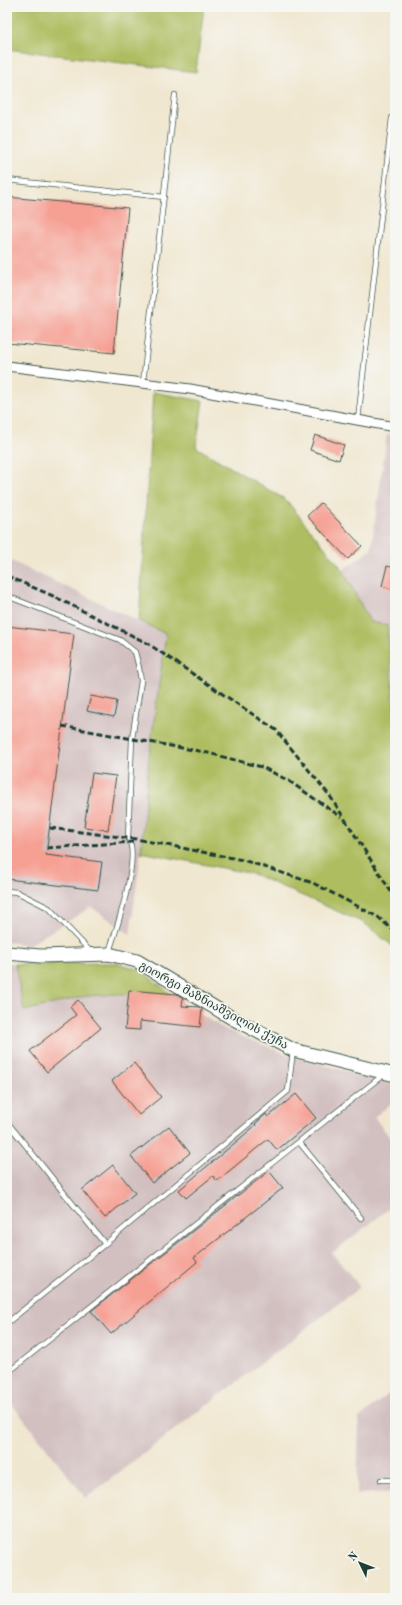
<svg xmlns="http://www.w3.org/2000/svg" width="402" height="1605" font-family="'Old Standard TT','Noto Serif Georgian',serif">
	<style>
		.industrial { fill: #d2bfc0 }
		.green { fill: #aebd60; stroke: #667d4a }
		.building { fill: #f69f93 }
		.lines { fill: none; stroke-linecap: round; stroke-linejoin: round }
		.lane-casing { stroke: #3e564b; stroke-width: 6 }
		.street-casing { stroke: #3e564b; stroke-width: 11 }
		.secondary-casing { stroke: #3e564b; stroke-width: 15 }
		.lane { stroke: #fff; stroke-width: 4.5 }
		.street { stroke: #fff; stroke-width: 9 }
		.secondary { stroke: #fff; stroke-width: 13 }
		.rail { stroke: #1f3d34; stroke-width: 3; stroke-dasharray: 6 3; stroke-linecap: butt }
		.labels { text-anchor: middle; stroke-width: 3.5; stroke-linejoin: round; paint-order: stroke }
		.street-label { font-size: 12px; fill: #1f3d34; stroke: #f6f6f2 }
	</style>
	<rect width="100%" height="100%" fill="#f6f6f2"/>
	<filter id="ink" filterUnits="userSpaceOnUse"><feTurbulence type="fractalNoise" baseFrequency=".025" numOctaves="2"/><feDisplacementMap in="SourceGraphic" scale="8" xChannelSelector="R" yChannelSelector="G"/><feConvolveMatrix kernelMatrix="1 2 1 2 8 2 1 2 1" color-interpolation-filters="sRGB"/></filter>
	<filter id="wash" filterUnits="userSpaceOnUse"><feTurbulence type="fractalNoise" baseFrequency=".012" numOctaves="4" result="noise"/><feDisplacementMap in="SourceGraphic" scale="16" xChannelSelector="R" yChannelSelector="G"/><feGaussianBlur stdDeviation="0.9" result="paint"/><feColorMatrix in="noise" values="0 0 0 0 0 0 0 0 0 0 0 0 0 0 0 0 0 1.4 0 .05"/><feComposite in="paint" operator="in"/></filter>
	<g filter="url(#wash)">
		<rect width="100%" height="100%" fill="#f0e7d0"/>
		<!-- industrial -->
		<path class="industrial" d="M387,434L395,436V719L387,625L370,622L343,570L371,550Z
			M7,559L166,634L149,757L141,852L130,934L91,907L29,945L7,942Z
			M7,963L15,964L25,1011L86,996L153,992L183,1004L227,1030L289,1055L395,1085V1101L374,1117L395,1144V1204L332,1253L360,1287L86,1498L7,1398Z
			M395,1389V1492L357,1494L359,1418Z"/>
		<!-- green -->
		<path class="green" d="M7,7H204L196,72L7,49Z
			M153,392L203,401L196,447L286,500L343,570L370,622L387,625L395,719V948L364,923L253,874L141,852L149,757L166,634L139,621Z
			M117,963L139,969L183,1004L153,992L86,996L24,1011L15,964Z"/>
		<g id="blocks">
			<!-- building -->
			<path class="building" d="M7,197L128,208L114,353L7,343Z
				M315,435L344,445L339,460L310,450Z
				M321,503L362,546L348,559L307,516Z
				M387,566L395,568V590L382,586Z
				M7,626L74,634L46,855L102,862L98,890L7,879Z
				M91,696L117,701L114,717L87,711Z
				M92,773L116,776L108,830L84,827Z
				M129,990L177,994L183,998L182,1006L199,1007L202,1009L200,1027L140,1021V1030L125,1029Z
				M78,1000L101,1028L47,1072L30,1051L76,1015L70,1007Z
				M134,1063L161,1097L139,1115L112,1081Z
				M296,1094L316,1118L277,1150L268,1139L217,1181L213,1176L186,1198L179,1190L256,1125L255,1124L266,1114L268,1117Z
				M169,1126L190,1153L152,1183L131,1156Z
				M113,1165L135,1193L105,1218L82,1190Z
				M269,1171L283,1188L194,1258L197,1262L111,1334L91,1311Z"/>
		</g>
	</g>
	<g filter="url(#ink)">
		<use href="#blocks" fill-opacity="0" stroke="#3e564b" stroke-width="1"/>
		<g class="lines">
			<defs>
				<path id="lane" d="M7,180L164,197
					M143,383L175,95
					M358,420L392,118
					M7,596L120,640L135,652L139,668L141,681L132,739L128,838C141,856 116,931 109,952
					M7,891L17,892L49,908L91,952
					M7,1122L105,1244
					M299,1142L361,1218
					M7,1323L105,1244L288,1091L293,1051
					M11,1370L383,1075
					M381,1480H395"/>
				<path id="street" d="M7,366L190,389L395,427"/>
				<path id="secondary" d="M7,953L40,956L109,954L137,961L232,1018L293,1050L395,1075"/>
			</defs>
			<!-- lane casing -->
			<use href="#lane" class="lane-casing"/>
			<!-- street casing -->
			<use href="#street" class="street-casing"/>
			<!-- secondary casing -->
			<use href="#secondary" class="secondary-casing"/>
			<!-- lane -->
			<use href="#lane" class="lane"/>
			<!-- street -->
			<use href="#street" class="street"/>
			<!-- secondary -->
			<use href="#secondary" class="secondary"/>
			<!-- rail -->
			<path class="rail" d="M7,576L53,596L147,643L276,730L330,796L395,898
				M62,726L204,752L262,767L289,781L341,817
				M50,828L136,839L243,860L313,883L378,917L395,932
				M47,848L133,842"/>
		</g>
	</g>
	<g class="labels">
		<!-- street labels -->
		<g class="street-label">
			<text transform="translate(214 1005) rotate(29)" y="4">გიორგი მაზნიაშვილის ქუჩა</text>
		</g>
	</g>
	<!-- margin -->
	<rect width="402" height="1605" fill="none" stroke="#f6f6f2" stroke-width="24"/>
	<!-- north arrow -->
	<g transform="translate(360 1563) rotate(313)" stroke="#f6f6f2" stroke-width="3" paint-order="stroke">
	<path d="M0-3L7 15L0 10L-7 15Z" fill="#1f3d34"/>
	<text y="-6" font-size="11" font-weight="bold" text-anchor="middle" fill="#1f3d34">N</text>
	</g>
</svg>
